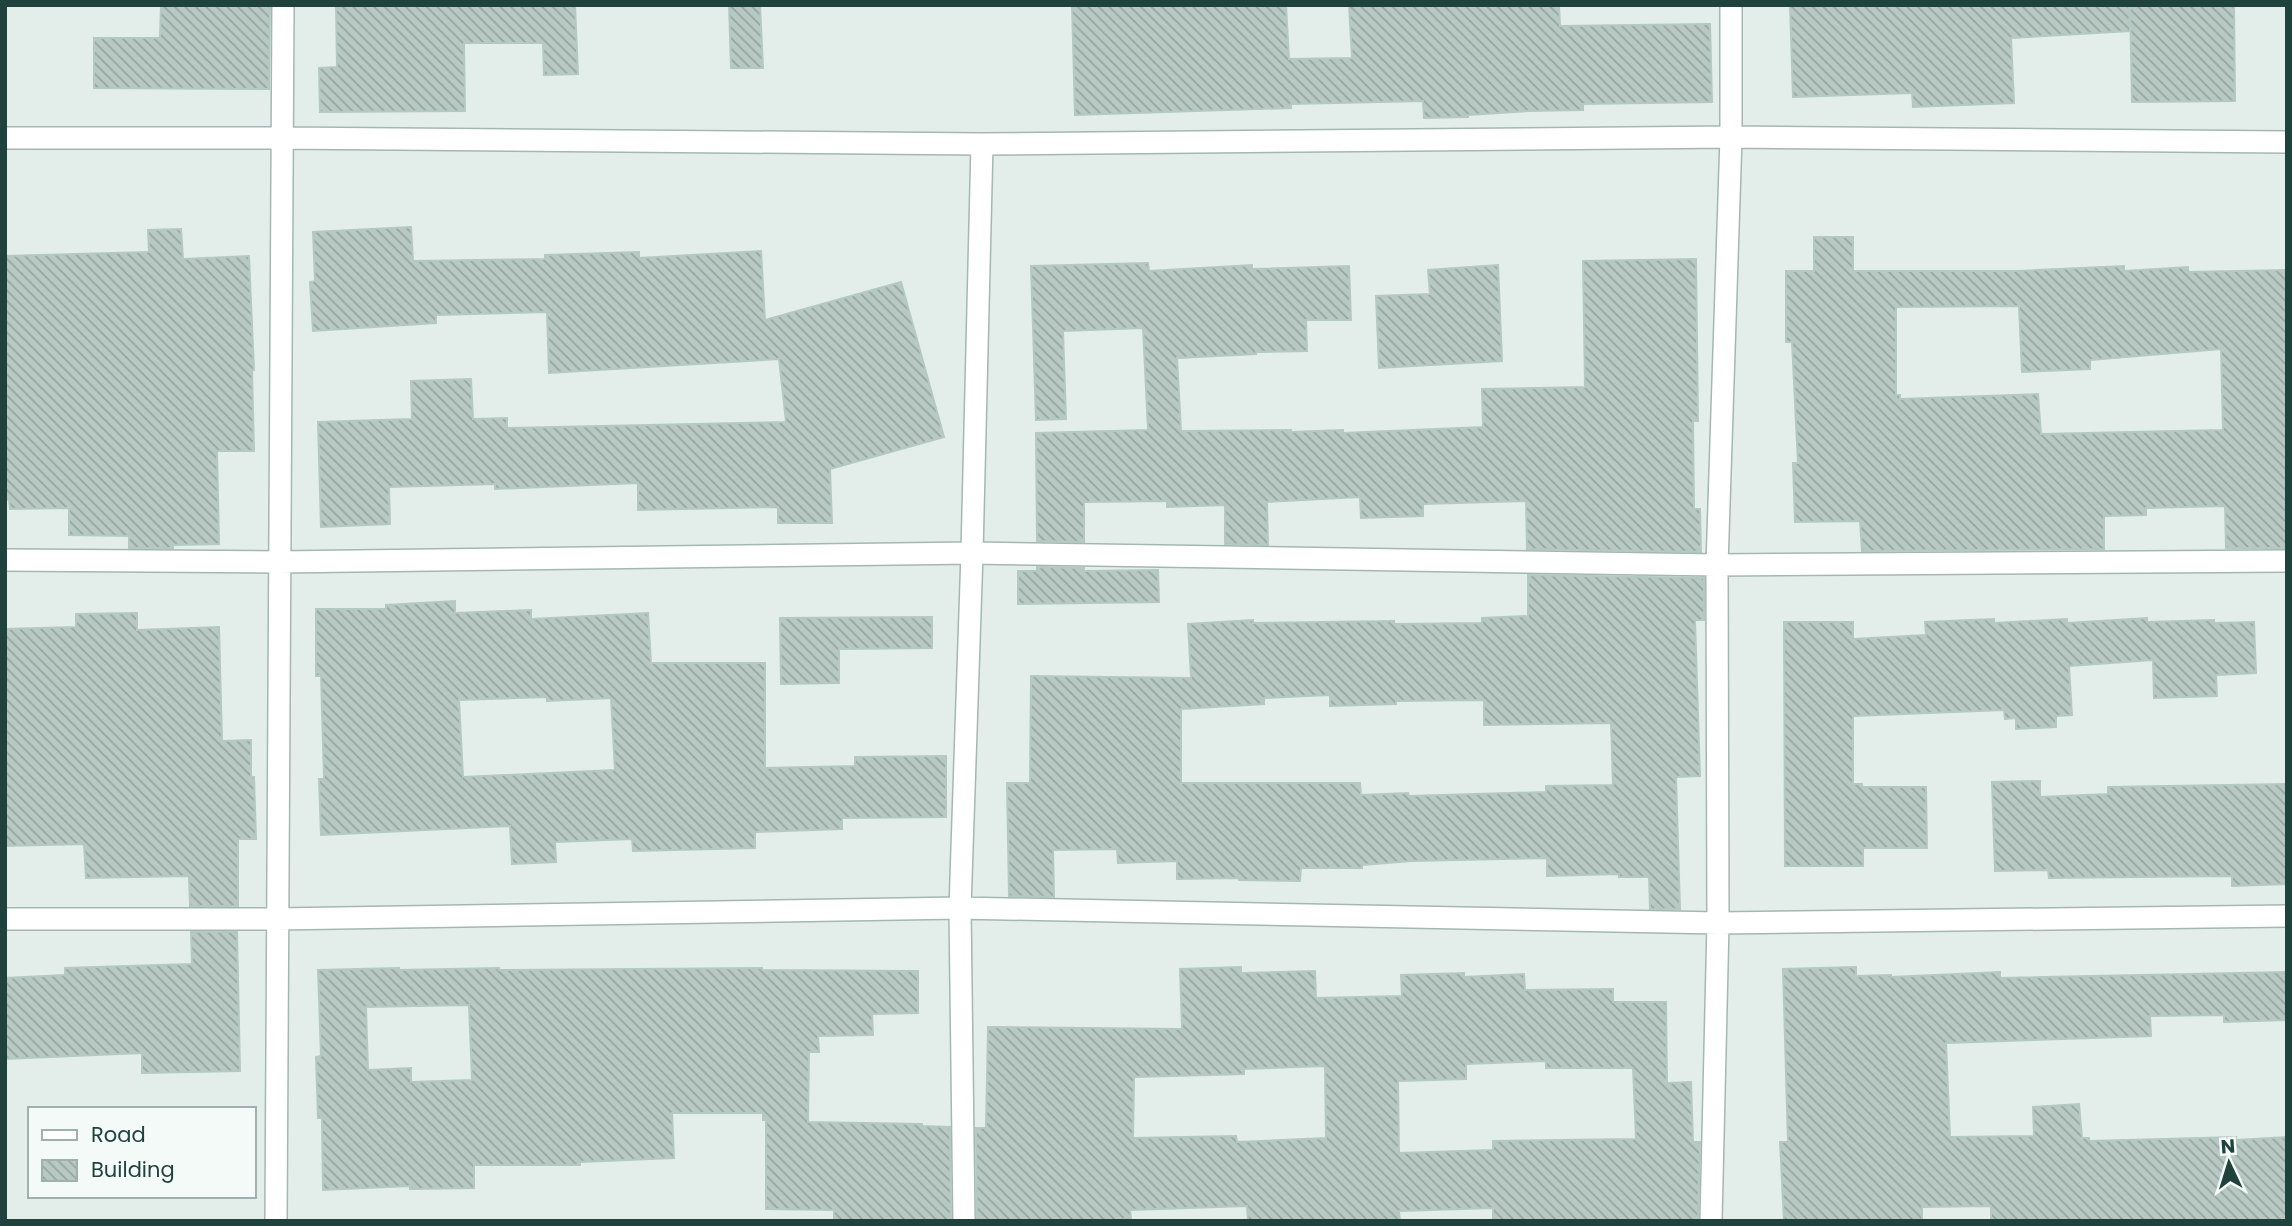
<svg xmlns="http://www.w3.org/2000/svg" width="2292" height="1226" font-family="Poppins,sans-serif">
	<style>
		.building { fill: url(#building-back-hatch); stroke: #b4c9c2; stroke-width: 2; fill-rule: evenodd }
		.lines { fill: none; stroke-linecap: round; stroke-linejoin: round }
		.minor-casing { stroke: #a5b7b2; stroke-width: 24 }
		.minor { stroke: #fff; stroke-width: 21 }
	</style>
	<defs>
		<pattern id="building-back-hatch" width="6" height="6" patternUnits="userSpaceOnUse" patternTransform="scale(1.75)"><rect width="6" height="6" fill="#b8c9c4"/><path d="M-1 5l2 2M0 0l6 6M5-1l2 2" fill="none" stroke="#95a5a0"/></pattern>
	</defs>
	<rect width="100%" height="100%" fill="#e3eeea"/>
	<!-- building -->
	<path class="building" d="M161,5H270L269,89L94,88V38H160Z
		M336,5H575L578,74L544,75L543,43H464L465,111L320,112L319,68L337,67Z
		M729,5H760L763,68H731Z
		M1072,5H1286L1289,59L1352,58L1349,5H1559L1560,26L1710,24L1712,102L1583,104V110L1529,111L1468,115V117L1424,118L1423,101L1291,104V108L1075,115Z
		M1790,5H2129L2130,31L2011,38L2014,103L1913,107L1912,93L1793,97Z
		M2130,5H2234L2235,101L2132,102Z
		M411,227L413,261L545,259V255L639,252V258L761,251L765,320L901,282L944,437L830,469L832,523H778V507L638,510V483L495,489V484L389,487L390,524L321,527L318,422L412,419L411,381L471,379L473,419L507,418V428L786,422L779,359L549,373L547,312L436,315V323L313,331L310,282L315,281L313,232Z
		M181,229L183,259L249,256L254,370H252L254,451H217L219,544L173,545V548H129V536L69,535V508L10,509L9,499L5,500V256L149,252L148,230Z
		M1814,237H1853V271H2018L2124,266V271L2188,267V272L2287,270V548H2226L2225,506L2146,508V515L2104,516V549L1862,551L1860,521L1795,522L1793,463H1798L1792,342H1786V271H1814ZM2019,306L2022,372L2090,369V360L2221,349L2223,430L2041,434L2038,394L1900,399V395H1896V307Z
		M1696,259L1698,421H1693L1694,509H1700L1701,552L1527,549L1526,501L1423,504V516L1361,518L1360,497L1267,502L1268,545L1225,544V505L1167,507V501L1084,502V542L1037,541L1036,433L1148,430L1143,328L1063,331L1066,419L1036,420L1031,266L1148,263L1149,271L1252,265V269L1349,266L1351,320H1306L1307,351L1256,352V354L1177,358L1181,431L1291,430V432L1343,430V433L1483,427L1482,389L1585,387L1583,261Z
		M1498,265L1502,361L1379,368L1376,296L1430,294L1428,270Z
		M1037,567L1084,568V571L1158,570L1159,602L1018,604V571H1037Z
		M1528,575L1704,578V620H1695L1700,776L1676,777L1680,909H1650L1649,877H1619V874L1547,876V858L1412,861L1362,865V868H1301L1300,881L1239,880V878L1177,879V861L1118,863L1117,849L1053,850L1054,897L1009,896L1007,783H1030L1031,676L1191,678L1188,624L1253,620V623L1394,621V624L1482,623V618L1528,616ZM1330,695V706L1396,704V701L1484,700V725L1611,723L1613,785L1546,786V792L1409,796L1408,793L1361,795L1360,783H1181V709L1264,704V698Z
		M455,601V613L531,610V619L648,613L651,663H765V768L855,766V757L946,756V817L842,818V829L755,832V848L633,851L632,839L555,842L556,862L512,864L510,826L321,835L319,779H324L321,676H316V609H386V605ZM547,697V701L611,698L615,770L463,777L459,700Z
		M137,613V630L219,627L222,741L251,740V777H254L256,839H238V906H190L189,876L86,878L84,844L5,846V629L76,627V614Z
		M932,617V648L839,649V683L781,684L780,618Z
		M2147,618V622L2214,620V623L2254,622L2256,673L2216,675L2217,696L2154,698L2153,660L2069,666L2072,715L2056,716V727L2016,729V718L2005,719L2004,710L1853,716V784H1862V787H1926L1927,848H1863V866H1785L1784,622H1853V639L1926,635L1925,622L1994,619V623L2067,619V623Z
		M2040,781V797L2108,794V787L2287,784V884L2232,886V876L2049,878L2048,870L1995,871L1992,782Z
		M191,932H237L240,1071L142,1073V1053L5,1059V978L65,975V968L192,964Z
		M1241,967V973L1315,971L1316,998L1402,996L1401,975L1464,973V977L1524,974L1525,990L1613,989V1002H1666L1667,1083L1691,1082L1693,1142H1700L1698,1221H1493V1208L1399,1211L1400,1221H1248L1247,1206L1130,1210L1131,1218L1110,1221H977L976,1128H986L988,1027L1182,1029L1180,969ZM1546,1061V1068H1633L1636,1139L1493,1141V1150L1399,1153L1398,1081L1466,1079V1064ZM1325,1066L1326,1138L1237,1142L1236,1136L1133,1138L1134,1077L1244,1074V1069Z
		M1856,967V976L1891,975V977L2000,972V978L2287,972V1020L2224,1022V1015L2150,1016L2151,1036L1946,1043L1950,1137L2034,1136L2033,1107L2079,1104L2082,1138H2089V1141L2236,1137V1140L2287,1137V1221H1991V1206L1922,1207V1221H1784L1780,1142H1788L1783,969Z
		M399,968V970L499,968V970L762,968V970L918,971V1013L872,1014L873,1035L818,1036L819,1052H809L808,1122L922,1124V1126L950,1127L951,1221H834V1210L766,1209V1120H763V1113H672L674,1158L580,1162V1165H474V1188L410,1189V1186L323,1190L322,1118H318L316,1057L321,1056L318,970ZM469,1005L472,1080L411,1082V1068L368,1070L366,1007Z"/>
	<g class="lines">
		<defs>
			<path id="minor" d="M5,138H282L982,144L1731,137L2287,142
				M5,560L279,562L972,553L1717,565L2287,561
				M5,919H277L960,908L1718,923L2287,916
				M276,1221L283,5
				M964,1221L960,908L972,553L982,144
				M1711,1221L1718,923L1717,565L1731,137V5"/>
		</defs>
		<!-- minor casing -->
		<use href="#minor" class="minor-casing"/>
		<!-- minor -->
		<use href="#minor" class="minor"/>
	</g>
	<!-- border -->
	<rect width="2292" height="1226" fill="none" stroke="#20423c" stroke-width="14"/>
	<!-- legend -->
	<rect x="28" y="1107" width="228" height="91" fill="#f4faf8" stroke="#9fb0ad" stroke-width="2"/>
	<rect x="42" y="1130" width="35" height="10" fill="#ffffff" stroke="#9fb0ad" stroke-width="2"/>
	<text x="91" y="1142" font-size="21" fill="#20423c">Road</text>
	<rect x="42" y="1160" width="35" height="21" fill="url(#building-back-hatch)" stroke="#9fb0ad" stroke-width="2"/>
	<text x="91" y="1177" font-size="21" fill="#20423c">Building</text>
	<!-- north arrow -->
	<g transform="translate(2229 1163) rotate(356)" stroke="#f4faf8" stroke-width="5" paint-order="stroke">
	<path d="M0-5L12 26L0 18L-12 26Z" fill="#20423c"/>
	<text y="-10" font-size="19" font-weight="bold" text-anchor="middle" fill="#20423c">N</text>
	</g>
</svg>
